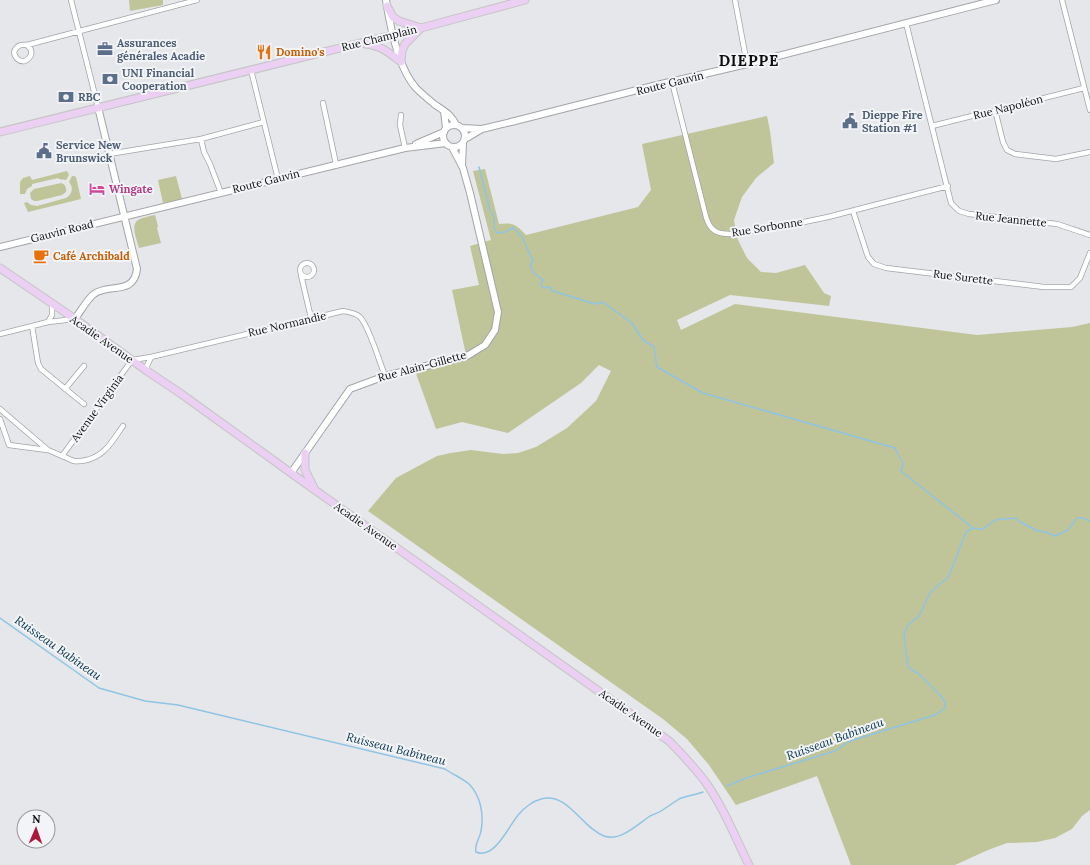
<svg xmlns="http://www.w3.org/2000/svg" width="1090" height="865" font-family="Lora,serif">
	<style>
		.green { fill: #bfc599 }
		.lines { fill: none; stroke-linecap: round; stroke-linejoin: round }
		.stream { stroke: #90c4e4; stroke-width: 1.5 }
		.street-casing { stroke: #a2a4a7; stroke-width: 6 }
		.secondary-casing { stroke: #a2a4a7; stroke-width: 8 }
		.primary-casing { stroke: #c5c5c5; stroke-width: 9 }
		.street { stroke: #fff; stroke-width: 4.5 }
		.secondary { stroke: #fff; stroke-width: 6 }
		.primary { stroke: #ebd0f3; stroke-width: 7 }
		.labels { text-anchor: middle; stroke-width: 4; stroke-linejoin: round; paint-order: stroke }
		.street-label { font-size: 11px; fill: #0e0e0f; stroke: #f2f4f7 }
		.service-label { font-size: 11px; font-weight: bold; fill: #4e5e75; stroke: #f2f4f7; text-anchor: start }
		.food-label { font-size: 11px; font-weight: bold; fill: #c56008; stroke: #f2f4f7; text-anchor: start }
		.hotel-label { font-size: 11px; font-weight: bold; fill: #b23c85; stroke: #f2f4f7; text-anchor: start }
		.water-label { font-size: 12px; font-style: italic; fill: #063349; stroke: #f2f4f7 }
		.district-label { font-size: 15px; font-weight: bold; letter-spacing: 1px; fill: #0e0e0f; stroke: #f2f4f7 }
	</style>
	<rect width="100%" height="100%" fill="#e5e7ea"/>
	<!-- green -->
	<path class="green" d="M129,0H163V5L130,11Z
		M767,116L770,131L774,163L756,178L742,197L734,220L737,238L747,258L761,272L776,273L805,265L824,293L831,296L829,306L730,295L677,320L681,330L735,304L977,335L1072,327L1090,323V810L1082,816L1072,829L1055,838L1037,842L1007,843L988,850L955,865H851L817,776L736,805L709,765L687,739L663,719L368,511L396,478L437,456L451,453L471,450L503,454L518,453L536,447L567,428L596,401L611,371L599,365L581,383L508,433L462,422L436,429L414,368L466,355L452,290L479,285L470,246L491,240L473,171L485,169L499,224C513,222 517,225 526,235L638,207L651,190L642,144Z
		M67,171L69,175L66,180L59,179L58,178L32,184V186L27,189L25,194H20V182L23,178L30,176L32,180Z
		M72,176H74L76,177L81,199L28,212L24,203L27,202L31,205L37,206L66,198C72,194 74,188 69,182Z
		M176,176L182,199L163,203L158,180Z
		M61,183C65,184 67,188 66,192L62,195L37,201H34L31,199L30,193L34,189Z
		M155,215L158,226L157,228L161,243L139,248C137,240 129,223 140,219C144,217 150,216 155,215Z"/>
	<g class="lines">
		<!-- stream -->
		<path class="stream" d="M479,167L490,210L494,217V227L497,233L506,232L510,229L514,228L522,237L533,261L530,266L534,273L543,280L541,283L542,287L544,288L549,287L553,291L595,304L603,302L632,323L643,340L654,347L657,367L703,393L895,448L903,464L901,471L973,528L983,529L995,520L1015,518L1020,522L1038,531L1046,532L1055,536L1068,530L1077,518H1083L1090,521
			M0,618L99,688L145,701L178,705L445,769C452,774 462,778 469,784C481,796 484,815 481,831C480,838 474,845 476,852C495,860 509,825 519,814C524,808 533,801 541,799C567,791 582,828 604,836C620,842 638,824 650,816C654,814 658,813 661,811C667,807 673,803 679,799C686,796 695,795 703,792
			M727,786L746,778L835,751L850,741L935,715L945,708V702L940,695L919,674L909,668L907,661L904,634L908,625L919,616L930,593L938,585L948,578L966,532L973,528"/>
		<defs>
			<path id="street" d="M71,0L98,107
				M735,0L747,64
				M1062,0L1090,110
				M906,23L951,203L959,211L969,214L1057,224L1090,235
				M27,45C34,51 32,57 25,61C19,62 15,58 14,52C16,46 21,44 27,45L197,0
				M251,70L278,179
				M672,82L706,217C710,230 716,234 730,234L780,227L828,217L948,186
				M323,103L336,164
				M995,110L1003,142L1007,150L1015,154L1056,159L1090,152
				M401,115L400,125L405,148
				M932,126L1084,88
				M109,154L201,139
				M221,193L210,164L204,152L201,139L264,122
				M853,211L868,257L874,264L886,268L1044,287H1071L1080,278L1090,253
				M300 270a7 7 0 1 1 14 0a7 7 0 1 1-14 0Z
				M301,275L311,318
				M48,322L52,315V304
				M32,326L38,363L41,369L84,404
				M0,334L48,322L75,319
				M147,371V366L151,357
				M65,389L84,366
				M0,409L48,450L62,456L132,360L151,357L343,311C349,312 356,313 360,317C369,326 380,363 385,376
				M0,419L9,445L47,450
				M62,456C66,457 70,460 74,461C78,462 82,461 87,460C106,455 112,441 123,426"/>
			<path id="secondary" d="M386,0C390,26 398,68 416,88C422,94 428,99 434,104C444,111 451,114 456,125
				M444,111L446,128
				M443 136a11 11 0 1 1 22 0a11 11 0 1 1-22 0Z
				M462,128L482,129L511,122L657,85L747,64L996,0
				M465,139L482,129
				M416,144L444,132
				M462,165L463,143
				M0,247L405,148L446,143
				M75,319C80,312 88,298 94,294C108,283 134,296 137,269L98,107
				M291,473L350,389L385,376L467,356L485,345L495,330L498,312L470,193L463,168L452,147"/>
			<path id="primary" d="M387,6L393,17L399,21L421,28
				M365,44C380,45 390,53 401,62
				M401,62L402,51L405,44L421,28
				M0,132L421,28L525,0
				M0,268L75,319L147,371L180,393L298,478L669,741C681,753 693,766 704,780C723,806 735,837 749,865
				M305,453V470L314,488"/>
		</defs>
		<!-- street casing -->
		<use href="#street" class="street-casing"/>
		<!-- secondary casing -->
		<use href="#secondary" class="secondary-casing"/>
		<!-- primary casing -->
		<use href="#primary" class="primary-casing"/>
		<!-- street -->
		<use href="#street" class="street"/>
		<!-- secondary -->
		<use href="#secondary" class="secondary"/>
		<!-- primary -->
		<use href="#primary" class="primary"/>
	</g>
	<!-- icons -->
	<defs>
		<symbol id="office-bare" viewBox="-9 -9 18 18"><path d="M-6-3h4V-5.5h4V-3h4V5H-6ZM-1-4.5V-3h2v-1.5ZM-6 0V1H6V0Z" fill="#5c6f8a" stroke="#f2f4f7" stroke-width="2.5" paint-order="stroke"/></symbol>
		<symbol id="restaurant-bare" viewBox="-9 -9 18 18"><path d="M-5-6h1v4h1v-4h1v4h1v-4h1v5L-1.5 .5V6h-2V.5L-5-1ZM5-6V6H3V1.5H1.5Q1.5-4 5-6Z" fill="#e8710a" stroke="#f2f4f7" stroke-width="2.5" paint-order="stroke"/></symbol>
		<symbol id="bank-bare" viewBox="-9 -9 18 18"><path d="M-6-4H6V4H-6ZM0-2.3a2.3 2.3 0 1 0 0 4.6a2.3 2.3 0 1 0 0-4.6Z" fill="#5c6f8a" stroke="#f2f4f7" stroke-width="2.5" paint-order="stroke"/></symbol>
		<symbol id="civic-bare" viewBox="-9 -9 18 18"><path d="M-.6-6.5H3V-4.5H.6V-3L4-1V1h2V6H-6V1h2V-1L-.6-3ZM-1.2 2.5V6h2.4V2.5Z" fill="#5c6f8a" stroke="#f2f4f7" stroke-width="2.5" paint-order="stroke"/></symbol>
		<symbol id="hotel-bare" viewBox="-9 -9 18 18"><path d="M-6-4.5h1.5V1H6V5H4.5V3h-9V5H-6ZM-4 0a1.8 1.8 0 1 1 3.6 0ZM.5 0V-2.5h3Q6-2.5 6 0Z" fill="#d1479c" stroke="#f2f4f7" stroke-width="2.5" paint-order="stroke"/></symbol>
		<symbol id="cafe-bare" viewBox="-9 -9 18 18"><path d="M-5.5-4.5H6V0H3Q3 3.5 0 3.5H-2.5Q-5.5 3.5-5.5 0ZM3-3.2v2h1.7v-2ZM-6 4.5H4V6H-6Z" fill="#e8710a" stroke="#f2f4f7" stroke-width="2.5" paint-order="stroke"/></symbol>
	</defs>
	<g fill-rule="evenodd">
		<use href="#office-bare" x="94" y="38" width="22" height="22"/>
		<use href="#restaurant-bare" x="253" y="41" width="22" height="22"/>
		<use href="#bank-bare" x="99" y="68" width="22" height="22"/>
		<use href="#bank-bare" x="55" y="86" width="22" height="22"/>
		<use href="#civic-bare" x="839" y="110" width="22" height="22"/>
		<use href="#civic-bare" x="33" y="140" width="22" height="22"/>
		<use href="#hotel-bare" x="86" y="178" width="22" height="22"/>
		<use href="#cafe-bare" x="30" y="245" width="22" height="22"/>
	</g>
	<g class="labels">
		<!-- street labels -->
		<g class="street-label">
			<text transform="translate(379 38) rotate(-14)" y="4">Rue Champlain</text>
			<text transform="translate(670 83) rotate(-14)" y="4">Route Gauvin</text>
			<text transform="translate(1008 107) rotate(-14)" y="4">Rue Napoléon</text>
			<text transform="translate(266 181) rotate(-14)" y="4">Route Gauvin</text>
			<text transform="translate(1011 219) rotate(6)" y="4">Rue Jeannette</text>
			<text transform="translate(767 227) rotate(-9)" y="4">Rue Sorbonne</text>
			<text transform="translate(62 231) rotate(-14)" y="4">Gauvin Road</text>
			<text transform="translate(963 277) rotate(7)" y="4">Rue Surette</text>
			<text transform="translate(287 324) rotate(-13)" y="4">Rue Normandie</text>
			<text transform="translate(102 339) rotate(35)" y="4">Acadie Avenue</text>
			<text transform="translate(422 366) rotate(-15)" y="4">Rue Alain-Gillette</text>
			<text transform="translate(97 408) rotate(-54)" y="4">Avenue Virginia</text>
			<text transform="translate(366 526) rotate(35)" y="4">Acadie Avenue</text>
			<text transform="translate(631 713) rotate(35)" y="4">Acadie Avenue</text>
		</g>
		<!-- service labels -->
		<g class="service-label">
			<text x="117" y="47">Assurances<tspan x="117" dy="13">générales Acadie</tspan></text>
			<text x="122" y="77">UNI Financial<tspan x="122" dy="13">Cooperation</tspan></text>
			<text x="78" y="101">RBC</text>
			<text x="862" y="119">Dieppe Fire<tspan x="862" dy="13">Station #1</tspan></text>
			<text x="56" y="149">Service New<tspan x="56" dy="13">Brunswick</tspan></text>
		</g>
		<!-- food labels -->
		<g class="food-label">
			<text x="276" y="56">Domino's</text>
			<text x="53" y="260">Café Archibald</text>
		</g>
		<!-- hotel labels -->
		<g class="hotel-label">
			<text x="109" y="193">Wingate</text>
		</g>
		<!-- water labels -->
		<g class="water-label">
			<text transform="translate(58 648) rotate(35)" y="4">Ruisseau Babineau</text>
			<text transform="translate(835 739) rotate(-20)" y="4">Ruisseau Babineau</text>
			<text transform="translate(396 749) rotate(14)" y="4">Ruisseau Babineau</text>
		</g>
		<!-- district labels -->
		<g class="district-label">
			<text x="749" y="66">DIEPPE</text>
		</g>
	</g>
	<!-- north arrow -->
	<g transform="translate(36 829) rotate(2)"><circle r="19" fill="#f2f4f7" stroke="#97989a"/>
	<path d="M0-3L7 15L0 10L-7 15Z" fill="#ad193d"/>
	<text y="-6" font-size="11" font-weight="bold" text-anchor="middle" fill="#0e0e0f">N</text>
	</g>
</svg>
